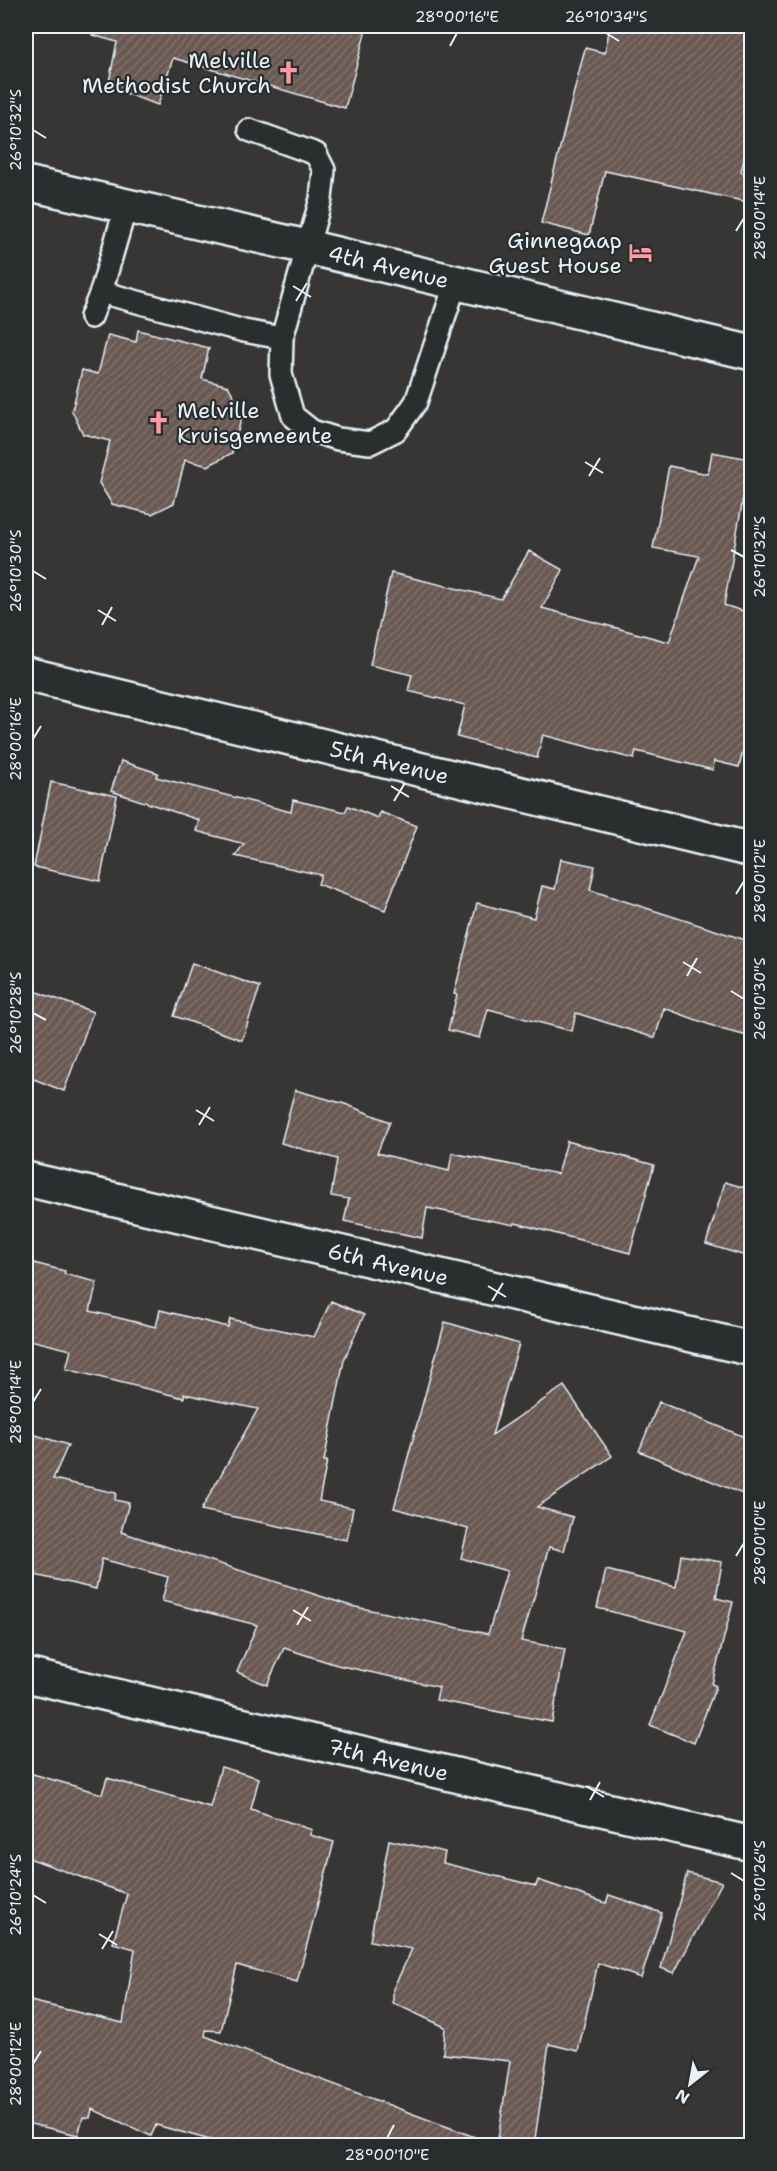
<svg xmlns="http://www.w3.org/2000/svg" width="777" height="2171" font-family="'Shantell Sans',sans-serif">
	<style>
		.building { fill: url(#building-hatch); stroke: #e8f1f8; stroke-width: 1.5 }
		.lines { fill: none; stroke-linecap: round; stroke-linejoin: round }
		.service-casing { stroke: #e8f1f8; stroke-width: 26 }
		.minor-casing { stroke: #e8f1f8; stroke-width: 38 }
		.tertiary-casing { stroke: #e8f1f8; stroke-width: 38 }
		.service { stroke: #2a2d2e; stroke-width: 21 }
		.minor { stroke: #2a2d2e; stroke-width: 33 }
		.tertiary { stroke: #2a2d2e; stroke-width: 33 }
		.ticks { fill: none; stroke: #e8f1f8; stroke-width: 2 }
		.labels { text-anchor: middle; stroke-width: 4.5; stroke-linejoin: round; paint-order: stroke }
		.poi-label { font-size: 22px; fill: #e8f1f8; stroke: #2a2d2e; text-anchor: end }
		.street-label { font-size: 22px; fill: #e8f1f8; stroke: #2a2d2e }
		.neatline { fill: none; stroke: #e8f1f8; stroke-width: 2 }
		.ticks-label { font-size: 15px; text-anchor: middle; fill: #e8f1f8 }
	</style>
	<defs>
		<pattern id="building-hatch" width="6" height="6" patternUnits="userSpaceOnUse" patternTransform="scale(1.5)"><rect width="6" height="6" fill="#6a5952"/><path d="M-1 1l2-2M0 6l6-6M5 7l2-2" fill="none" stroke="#7f716c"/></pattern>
	</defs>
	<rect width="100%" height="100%" fill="#373635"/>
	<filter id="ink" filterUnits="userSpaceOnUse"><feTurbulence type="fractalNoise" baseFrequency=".0167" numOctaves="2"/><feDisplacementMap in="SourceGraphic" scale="12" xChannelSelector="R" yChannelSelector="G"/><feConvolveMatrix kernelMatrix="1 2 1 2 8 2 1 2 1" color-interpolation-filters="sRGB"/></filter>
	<g filter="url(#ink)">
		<!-- building -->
		<path class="building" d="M93,26H367L345,108L173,58L158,105L108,87L117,42L92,35Z
			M610,26H752V124L741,172L752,176V203L605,171L589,235L541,223L585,48L605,53Z
			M138,330L209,348L202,379L228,386L243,412L232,453L208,466L185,460L174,503L152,514L112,504L99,483L110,441L83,434L72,411L82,370L98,374L108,335L136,342Z
			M712,452L750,459L724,605L752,614V715L739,767L714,761L713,770L636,751L634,759L543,735L537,758L457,737L465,705L408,691L412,675L370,665L391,573L501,599L529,551L563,570L542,608L669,642L699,556L653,548L669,466L708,474Z
			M121,761L158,773L156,777L291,812L293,800L345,812L348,806L378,818L380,812L417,826L385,910L318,884L321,875L235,856L244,844L196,831L199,820L111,791Z
			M51,782L117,796L100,881L34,867Z
			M561,859L595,866L590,890L752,942V1037L724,1030L664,1008L655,1038L576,1013L572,1031L488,1009L480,1038L448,1030L457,995L454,994L477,903L534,918L542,886L555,889Z
			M192,963L260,987L242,1040L174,1016Z
			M26,988L93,1012L64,1091L26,1076Z
			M295,1090L345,1104L390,1122L377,1153L449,1171L452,1153L558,1174L567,1141L654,1165L630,1253L515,1223L514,1225L427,1208L422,1238L344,1221L349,1199L331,1196L337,1159L281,1143Z
			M725,1182L752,1190V1258L706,1244Z
			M26,1261L65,1271L64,1274L97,1282L90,1311L156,1327L160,1310L228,1327L230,1319L314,1337L331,1301L364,1315L344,1360L324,1461H327L319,1501L353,1508L347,1540L201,1510L258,1409L184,1394V1398L66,1369L71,1350L26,1339Z
			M445,1322L519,1344L492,1435L564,1386L612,1456L537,1507L573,1517L564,1551L549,1547L521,1641L565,1649L552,1722L436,1700L439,1687L337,1665L284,1648L267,1685L237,1672L257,1625L162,1601L168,1577L102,1559L96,1589L26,1573V1432L68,1445L53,1479L116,1493L115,1500L129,1503L121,1532L351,1606L488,1634L507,1571L461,1558L468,1529L394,1508Z
			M659,1402L752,1440V1498L639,1451Z
			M681,1555L722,1562L716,1598L733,1602L712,1684L716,1686L694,1743L650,1725L687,1631L597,1608L606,1570L676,1587Z
			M221,1767L259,1778L251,1809L312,1830L310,1835L334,1842L297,1982L237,1965L221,2031L206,2030L205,2036L488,2142L487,2145H228L156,2125L151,2136L92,2109L90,2118L83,2117L78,2135L26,2123V2000L123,2023L135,1949L113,1943L127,1894L26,1857V1772L102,1794L107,1778L210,1807Z
			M389,1840L445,1852L443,1863L536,1886L538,1880L606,1903L609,1895L662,1913L641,1978L598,1963L578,2051L549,2044L534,2145H497L510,2061L443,2054L445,2027L393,2003V1989L412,1949L370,1941Z
			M687,1873L722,1882L674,1973L661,1968Z"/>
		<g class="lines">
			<defs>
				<path id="service" d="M249,130L316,154L324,170L321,199L282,338L281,374L293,416L312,431L338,439L370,443L396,430L416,402L456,282
					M101,292L244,331L282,338
					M91,317L101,292L126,206"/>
				<g id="minor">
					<path id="s1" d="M26,183L307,247L752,353"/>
					<path id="s2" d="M26,674L752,850"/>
					<path id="s3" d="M26,1179L752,1349"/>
				</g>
				<g id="tertiary">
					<path id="s4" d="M26,1675L752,1844"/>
				</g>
			</defs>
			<!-- service casing -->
			<use href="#service" class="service-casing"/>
			<!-- minor casing -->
			<use href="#minor" class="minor-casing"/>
			<!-- tertiary casing -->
			<use href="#tertiary" class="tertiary-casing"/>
			<!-- service -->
			<use href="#service" class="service"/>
			<!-- minor -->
			<use href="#minor" class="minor"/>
			<!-- tertiary -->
			<use href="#tertiary" class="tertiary"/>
		</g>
	</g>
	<!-- ticks -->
	<path class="ticks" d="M606,33L619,41M450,46L457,33M33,130L46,138M736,231L744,218M293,286L311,297M296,301L307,283M585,462L603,473M589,476L600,458M731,550L744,557M33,571L46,579M98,610L116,621M102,625L112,607M33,739L41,726M391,786L409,797M394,801L405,783M736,894L744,881M683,962L701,973M687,976L697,958M731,991L744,999M33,1013L46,1020M196,1110L214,1121M199,1125L210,1107M488,1286L506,1297M492,1301L503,1283M33,1402L41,1389M736,1556L744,1543M293,1610L311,1621M297,1625L308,1607M586,1786L604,1797M590,1800L600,1782M731,1873L744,1881M33,1895L46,1903M99,1934L117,1945M102,1949L113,1931M33,2064L41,2051M387,2138L394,2125"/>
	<!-- icons -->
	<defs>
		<symbol id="church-bare" viewBox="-9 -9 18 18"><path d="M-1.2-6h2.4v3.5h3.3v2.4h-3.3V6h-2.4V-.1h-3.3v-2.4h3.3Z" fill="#ff9aa2" stroke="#2a2d2e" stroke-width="2.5" paint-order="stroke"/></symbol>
		<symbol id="hotel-bare" viewBox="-9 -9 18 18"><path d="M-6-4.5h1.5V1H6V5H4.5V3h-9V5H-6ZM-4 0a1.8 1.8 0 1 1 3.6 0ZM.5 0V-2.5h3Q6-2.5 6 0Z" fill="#ff9aa2" stroke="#2a2d2e" stroke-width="2.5" paint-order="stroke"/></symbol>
	</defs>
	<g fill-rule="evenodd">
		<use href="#church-bare" x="272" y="56" width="33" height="33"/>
		<use href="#hotel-bare" x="624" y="236" width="33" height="33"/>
		<use href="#church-bare" x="142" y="406" width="33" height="33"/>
	</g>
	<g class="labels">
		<!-- poi labels -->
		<g class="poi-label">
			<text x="271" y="68">Melville<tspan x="271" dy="25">Methodist Church</tspan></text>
			<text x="622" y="248">Ginnegaap<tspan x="622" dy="25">Guest House</tspan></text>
			<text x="177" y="418" text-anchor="start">Melville<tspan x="177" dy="25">Kruisgemeente</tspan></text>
		</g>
		<!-- street labels -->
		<g class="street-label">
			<text dy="8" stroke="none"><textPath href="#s1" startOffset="372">4th Avenue</textPath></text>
			<text dy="8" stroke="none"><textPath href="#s2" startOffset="374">5th Avenue</textPath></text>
			<text dy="8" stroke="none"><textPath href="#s3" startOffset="372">6th Avenue</textPath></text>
			<text dy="8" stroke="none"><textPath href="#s4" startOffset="372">7th Avenue</textPath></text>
		</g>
	</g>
	<!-- margin -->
	<rect width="777" height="2171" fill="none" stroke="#2a2d2e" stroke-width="66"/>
	<!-- north arrow -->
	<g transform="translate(690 2084) rotate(211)" stroke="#2a2d2e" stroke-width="4.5" paint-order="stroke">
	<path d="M0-4.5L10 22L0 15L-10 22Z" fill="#e8f1f8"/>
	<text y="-9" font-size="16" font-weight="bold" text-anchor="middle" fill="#e8f1f8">N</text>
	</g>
	<rect x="33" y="33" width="711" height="2105" class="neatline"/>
	<g class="ticks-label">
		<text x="457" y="22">28°00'16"E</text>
		<text x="606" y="22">26°10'34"S</text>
		<text transform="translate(16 130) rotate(-90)" y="5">26°10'32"S</text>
		<text transform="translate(760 218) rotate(-90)" y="5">28°00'14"E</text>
		<text transform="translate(760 557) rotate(-90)" y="5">26°10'32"S</text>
		<text transform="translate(16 571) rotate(-90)" y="5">26°10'30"S</text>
		<text transform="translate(16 739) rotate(-90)" y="5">28°00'16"E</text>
		<text transform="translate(760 881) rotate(-90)" y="5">28°00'12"E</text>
		<text transform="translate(760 999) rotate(-90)" y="5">26°10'30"S</text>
		<text transform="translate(16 1013) rotate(-90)" y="5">26°10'28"S</text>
		<text transform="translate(16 1402) rotate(-90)" y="5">28°00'14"E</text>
		<text transform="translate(760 1543) rotate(-90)" y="5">28°00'10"E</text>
		<text transform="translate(760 1881) rotate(-90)" y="5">26°10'26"S</text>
		<text transform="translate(16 1895) rotate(-90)" y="5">26°10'24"S</text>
		<text transform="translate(16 2064) rotate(-90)" y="5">28°00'12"E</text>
		<text x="387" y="2160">28°00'10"E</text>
	</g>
</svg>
